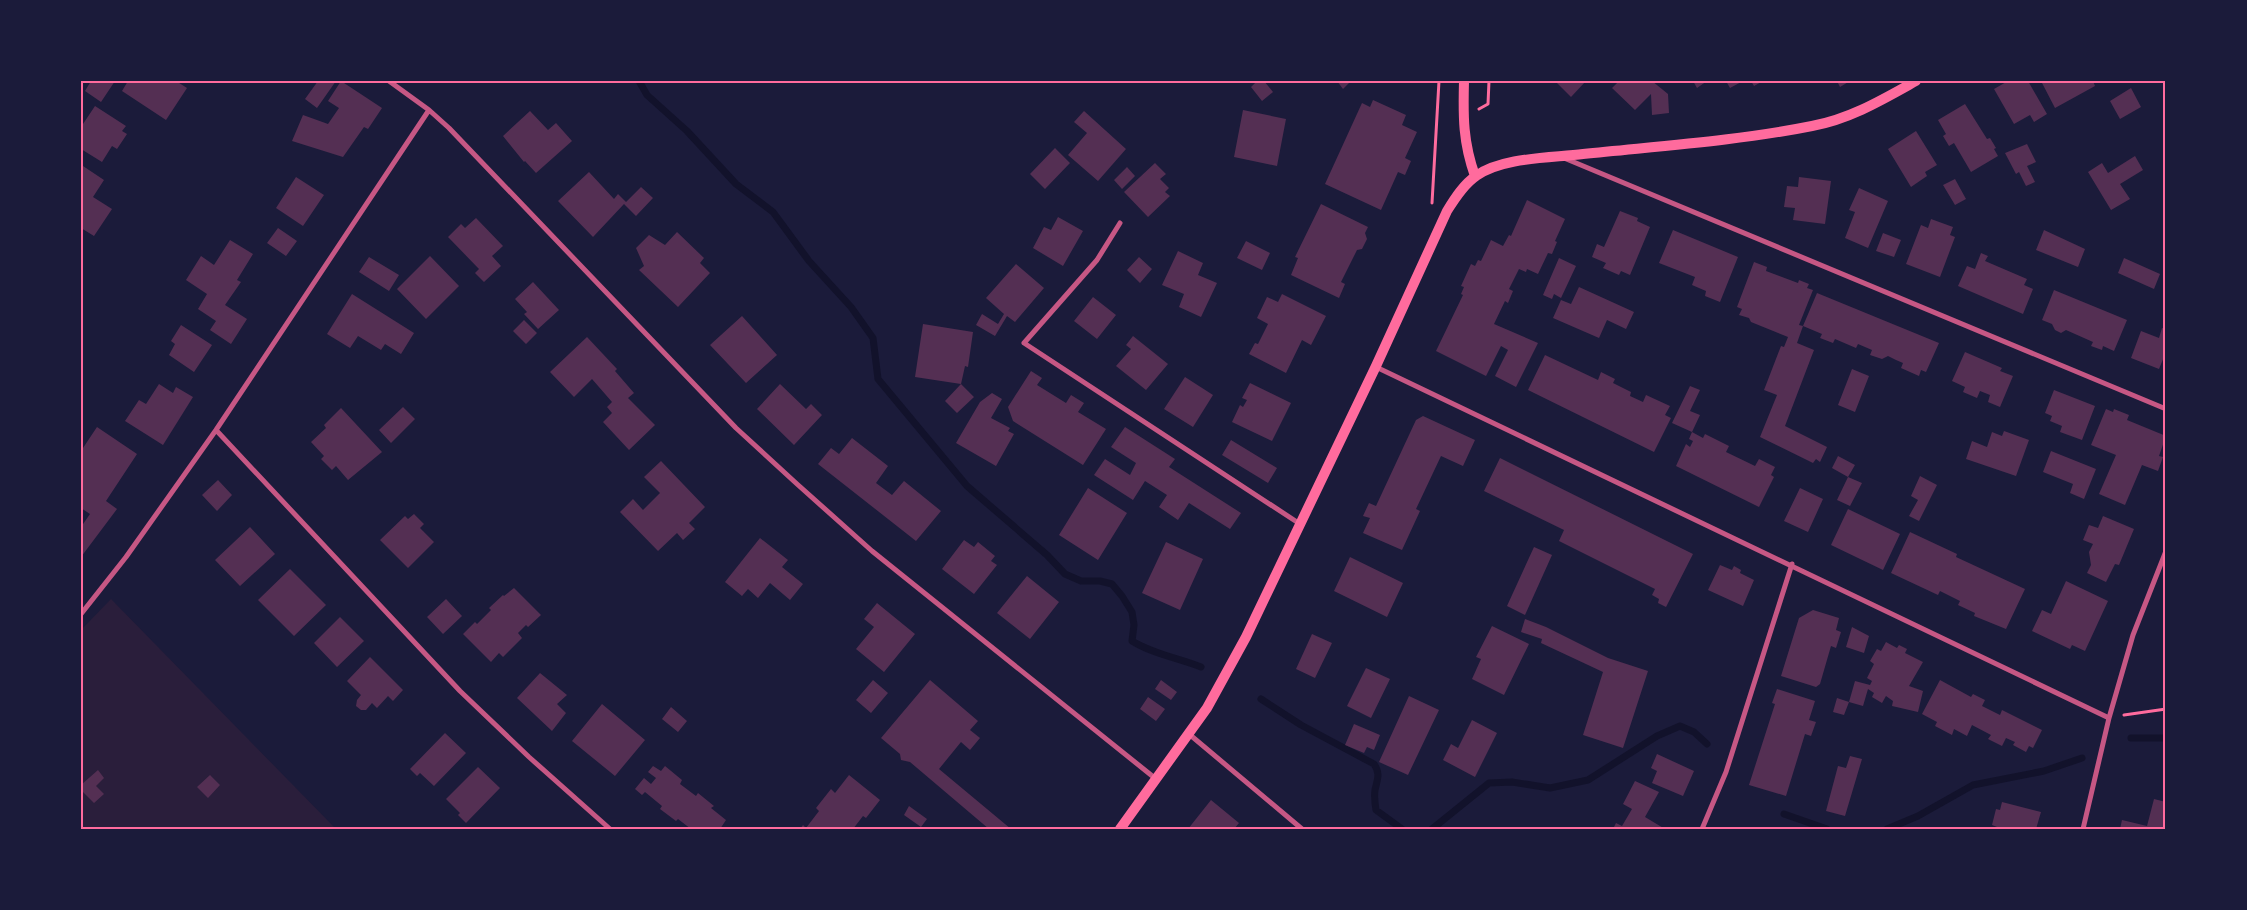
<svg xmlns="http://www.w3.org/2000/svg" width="2247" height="910" font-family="Spectral,serif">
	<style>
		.green { fill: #2a1e3b }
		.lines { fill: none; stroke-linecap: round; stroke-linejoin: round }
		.stream { stroke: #12122b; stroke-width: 7 }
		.building { fill: #542f53 }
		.path { stroke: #ff6b9d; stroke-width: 3 }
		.minor { stroke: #c65784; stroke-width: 5 }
		.secondary { stroke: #ff6b9d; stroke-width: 10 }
		.neatline { fill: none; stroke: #ff6b9d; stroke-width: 2 }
	</style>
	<rect width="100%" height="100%" fill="#1b1b3a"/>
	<!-- green -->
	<path class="green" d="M111,599L336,829H81V630Z"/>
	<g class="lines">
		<!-- stream -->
		<path class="stream" d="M639,81L647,95L687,131L736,184L773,212L809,261L851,307L873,338L878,379L967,486L1047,555L1065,574L1081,581H1100L1112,584L1122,596L1132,612L1134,625L1132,641C1153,654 1178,658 1201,667
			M1261,699L1301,725L1374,764C1381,774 1377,780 1375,790C1374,797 1375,804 1376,810L1402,829
			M2131,738H2166
			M1784,814L1827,829
			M1432,829L1489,783L1512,782L1550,788L1588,780L1657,736L1680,726L1694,732L1707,744
			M1887,829L1918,816L1973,785L2044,771L2082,758"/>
	</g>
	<!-- building -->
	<path class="building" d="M91,81H115L101,102L85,91Z
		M128,81H176L187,88L166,120L122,91Z
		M318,81H336L317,108L305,99Z
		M341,81L382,108L368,129L364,127L343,157L292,141L303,115L328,124L339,108L328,101Z
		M1257,81H1264L1273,92L1262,101L1251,87Z
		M1337,81H1351L1343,89Z
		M1555,81H1586L1571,97Z
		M1619,81H1652L1668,94L1669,113L1652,115L1651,94L1635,110L1612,88Z
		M1693,81H1707L1697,88Z
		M1726,81H1743L1730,88Z
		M1751,81H1763L1754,86Z
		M1837,81H1850L1840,87Z
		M2008,81H2028L2047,114L2034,122L2030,115L2014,124L1994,89Z
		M2041,81H2093L2095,86L2055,108Z
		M2131,88L2141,107L2120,119L2110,101Z
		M1373,100L1406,115L1402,125L1417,132L1405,158L1411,161L1405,175L1398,172L1381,210L1325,184L1362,103L1370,107Z
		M1965,104L1987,139L1990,138L1996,148L1994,149L1998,156L1971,172L1954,143L1949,146L1943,136L1946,134L1938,120Z
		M95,106L126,126L122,131L127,134L117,149L112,146L102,162L81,149V127Z
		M1243,110L1286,119L1277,166L1234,157Z
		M530,111L548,130L556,123L572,141L536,173L525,161L524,162L503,136Z
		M1084,111L1126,149L1098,181L1068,155L1087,133L1074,122Z
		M1916,131L1937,165L1925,172L1927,176L1911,187L1888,149Z
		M2027,144L2036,162L2027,166L2035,182L2026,186L2019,172L2016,174L2005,153Z
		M1055,148L1070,163L1045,189L1030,174Z
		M2135,156L2143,170L2120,184L2130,199L2111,210L2088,172L2102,163L2108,173Z
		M1155,163L1166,174L1160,179L1169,188L1165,192L1170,196L1148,217L1124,192Z
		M83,166L104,180L93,197L112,209L94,236L81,228V170Z
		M1127,167L1135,176L1122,189L1114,180Z
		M589,172L614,199L618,194L626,202L641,187L653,198L636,216L624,204L593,237L558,201Z
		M296,177L324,195L303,226L276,208Z
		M1799,177L1831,181L1825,224L1793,220L1795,208L1784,207L1787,186L1798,187Z
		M1955,179L1966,199L1955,205L1943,185Z
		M1859,188L1888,201L1868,248L1845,238L1855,212L1849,210Z
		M1527,200L1565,219L1555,241L1557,242L1552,254L1548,253L1538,274L1527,269L1526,272L1519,269L1509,289L1513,291L1508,303L1505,301L1494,324L1538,343L1516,387L1495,376L1508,350L1501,346L1486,376L1436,351L1463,295L1461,294L1464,287L1461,286L1471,264L1475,266L1478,260L1481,261L1491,240L1503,246L1509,235L1511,236Z
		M1321,204L1368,227L1365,233L1367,239L1362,249L1357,250L1341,282L1345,284L1339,298L1291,275L1298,258L1295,257Z
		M1620,211L1638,218L1637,221L1650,227L1630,275L1621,271L1619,275L1603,268L1606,263L1592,257L1597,244L1604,247Z
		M1058,217L1083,231L1063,266L1033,248L1044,227L1051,230Z
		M476,218L503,246L492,256L501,266L484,282L475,273L479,269L448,237L461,224L465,228Z
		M1931,219L1953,227L1950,235L1955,237L1940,277L1906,264L1921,225L1928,228Z
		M278,228L297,241L286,256L267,243Z
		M1673,230L1738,257L1720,302L1705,296L1706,291L1692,285L1695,277L1659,263Z
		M2044,230L2085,249L2078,267L2036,250Z
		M677,232L704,258L700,263L710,273L678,307L639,270L644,266L636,248L649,235L665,245Z
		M1883,233L1901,240L1894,257L1876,251Z
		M230,240L253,254L237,280L241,282L225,305L247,319L231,344L210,330L216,321L198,309L207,294L186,280L201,256L214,265Z
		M1246,241L1270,253L1262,270L1237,258Z
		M1178,251L1203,263L1198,275L1217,283L1201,317L1179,307L1184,294L1162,285Z
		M1981,253L1988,256L1985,261L2027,279L2024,285L2033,289L2023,314L1958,286L1967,266L1975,269Z
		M430,256L459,286L426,319L397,289Z
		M369,257L399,275L389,291L359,272Z
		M1139,257L1152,269L1140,283L1127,270Z
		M1559,258L1576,266L1561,298L1554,294L1552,299L1543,295Z
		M2124,258L2160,274L2154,289L2118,273Z
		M1754,262L1767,267L1766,271L1798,283L1799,280L1809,284L1807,288L1813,290L1799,325L1803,326L1797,343L1814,350L1785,426L1827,447L1820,462L1816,459L1813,463L1760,437L1777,395L1764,390L1781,346L1784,347L1788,337L1751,322L1749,318L1739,315L1742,309L1737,307Z
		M1016,264L1044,288L1015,322L1007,316L995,336L976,325L982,314L998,324L1004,314L986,298Z
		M533,282L559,310L538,329L524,314L527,312L515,299Z
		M1579,287L1634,312L1626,329L1607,320L1599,338L1553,318L1561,300L1571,304Z
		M2054,290L2127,320L2114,351L2103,346L2102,350L2091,346L2093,342L2066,330L2061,333L2055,330L2052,324L2042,320Z
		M1817,293L1939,343L1926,372L1921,370L1919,376L1901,368L1903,363L1896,360L1888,356L1882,359L1870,355L1872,350L1858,344L1856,348L1835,339L1833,343L1820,338L1822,334L1803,326Z
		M352,294L414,333L401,354L385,344L381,350L358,336L350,348L327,334Z
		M1282,294L1326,316L1311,345L1302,340L1286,373L1249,354L1255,343L1258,344L1268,324L1257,318L1267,297L1278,302Z
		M1093,297L1116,315L1097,339L1074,321Z
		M742,316L777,355L746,383L710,345Z
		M524,320L537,333L526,344L513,331Z
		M923,324L973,332L968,367L965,366L961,384L915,377Z
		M181,325L212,345L194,372L169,355L175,344L171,341Z
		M2162,328L2166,329V352L2159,369L2131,358L2141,331L2159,338Z
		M1133,336L1168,364L1146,390L1116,366L1131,349L1126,345Z
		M587,337L617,369L615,371L634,393L628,398L655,425L629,450L603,422L612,413L607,407L612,402L592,379L574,397L550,372Z
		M1965,352L2002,368L2000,371L2013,376L2000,407L1988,402L1990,395L1980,391L1977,398L1963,392L1965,387L1952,381Z
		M1545,355L1598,380L1601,372L1615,379L1613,383L1631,392L1630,396L1643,402L1646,395L1670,406L1665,415L1671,418L1654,452L1528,390Z
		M1852,369L1869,376L1855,412L1838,405Z
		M1031,371L1042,378L1037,385L1066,403L1071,395L1084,403L1078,412L1106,429L1083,465L1013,421L1008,407Z
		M1185,377L1213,395L1193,427L1164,409Z
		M1250,383L1291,403L1272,441L1232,422L1240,405L1243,407L1247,400L1242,398Z
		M159,384L173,393L176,387L193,397L163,445L125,421L139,400L146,404Z
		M780,384L806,409L811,404L822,415L794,445L757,409Z
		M961,384L974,397L957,413L945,401Z
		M1690,386L1700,390L1690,411L1700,415L1692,432L1672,423Z
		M2054,390L2095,406L2082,440L2060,432L2062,426L2050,421L2052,416L2045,413Z
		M992,393L1002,399L991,418L1010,428L1008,431L1014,434L996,466L956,443L980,402Z
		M403,407L415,419L391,443L379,430Z
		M341,408L382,452L348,480L336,466L332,470L321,459L324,456L311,442L326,428L324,425Z
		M2106,409L2113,412L2114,409L2129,415L2127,420L2166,436L2159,456L2163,457L2158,471L2142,465L2125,505L2099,494L2116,455L2091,445Z
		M1423,416L1475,440L1463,466L1441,456L1416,509L1420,511L1402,550L1363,533L1370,518L1363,516L1369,503L1376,506L1416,420Z
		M97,427L137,454L106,501L117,509L81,557V527L90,514L81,508V451Z
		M1125,427L1175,459L1169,467L1241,513L1230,529L1189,503L1178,520L1159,507L1167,495L1145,481L1133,500L1094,475L1105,459L1130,475L1136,463L1111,447Z
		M2004,431L2029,440L2016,476L1966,459L1972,441L1987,447L1992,432L2002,436Z
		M1692,432L1703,438L1705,434L1729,446L1726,452L1755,466L1759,459L1775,467L1771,475L1774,477L1759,507L1676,466L1686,444L1690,447L1693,441L1689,439Z
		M852,438L888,466L876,483L892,495L904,481L941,511L916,541L818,464L831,448L839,454Z
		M1231,440L1277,468L1268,483L1222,455Z
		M2051,451L2096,469L2084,499L2070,493L2073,484L2043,472Z
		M1838,456L1855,465L1848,477L1832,468Z
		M1500,458L1693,554L1666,607L1658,603L1659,599L1652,595L1655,589L1559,541L1564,530L1484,491Z
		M661,461L705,507L689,523L695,529L683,540L677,533L658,551L620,512L633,499L643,510L660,493L644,477Z
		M1920,476L1937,485L1919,521L1909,516L1918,500L1911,496Z
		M1848,477L1862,483L1850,506L1837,500Z
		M218,480L232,495L217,511L202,495Z
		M1088,488L1127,513L1098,560L1059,535Z
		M1800,488L1823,499L1808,532L1784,521Z
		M1848,509L1900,534L1883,570L1831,545Z
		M414,514L424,524L420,528L434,542L408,568L380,540L405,516L408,519Z
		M2103,516L2134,529L2119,565L2115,564L2106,582L2087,573L2091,565L2089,552L2093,544L2083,540L2089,525L2098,528Z
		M250,527L275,554L240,586L215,560Z
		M1910,532L1957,554L1956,557L2025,589L2006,629L1974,616L1975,613L1958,605L1960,601L1940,591L1938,595L1891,573Z
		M760,538L788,560L782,567L803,584L790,600L770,583L758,598L748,589L742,596L725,582Z
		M964,540L974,547L978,542L995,556L991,561L997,565L974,594L942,569Z
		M1166,542L1203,559L1180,610L1142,593Z
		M1534,547L1552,555L1525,615L1507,606Z
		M1350,557L1403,583L1387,617L1334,591Z
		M1720,565L1732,570L1734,566L1741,570L1740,573L1754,580L1743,606L1708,590Z
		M290,569L326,605L294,636L258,600Z
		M1027,576L1059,602L1030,639L997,613Z
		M2066,581L2108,601L2085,651L2072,645L2070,649L2032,631L2042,610L2051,614Z
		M514,588L541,615L528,627L526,625L518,633L522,638L503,657L499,653L491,662L463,634L475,622L477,624L491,610L489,608L503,595L504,596Z
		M446,599L462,616L443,634L427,617Z
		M877,603L915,634L884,672L856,649L874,627L864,619Z
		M1813,610L1839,618L1836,630L1841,632L1836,648L1831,646L1820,684L1816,687L1781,676L1799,618Z
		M340,617L364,641L337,667L314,643Z
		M1525,619L1546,627L1608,658L1648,671L1623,748L1583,735L1603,672L1541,643L1542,639L1521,632Z
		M1492,626L1529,644L1504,695L1472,679L1481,659L1476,657Z
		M1852,627L1869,636L1864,653L1846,647Z
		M1312,634L1332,643L1315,678L1296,669Z
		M1886,642L1897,648L1899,645L1907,649L1905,653L1923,662L1909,686L1923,691L1918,712L1892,706L1893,701L1886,696L1882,703L1872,697L1874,693L1868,689L1863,706L1849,702L1855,681L1870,685L1872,681L1867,678L1874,664L1870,661L1877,649L1881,651Z
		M370,657L403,690L393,701L388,696L377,708L372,703L366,710H361L356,706L357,700L361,695L347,681Z
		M1366,668L1390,679L1371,718L1347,706Z
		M540,673L567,695L557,704L566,713L552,731L517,698Z
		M873,680L888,693L871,713L856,700Z
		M930,680L978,721L970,730L980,738L970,750L961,742L939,769L1011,829H989L910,762L901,760L900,754L881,738Z
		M1161,680L1177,692L1171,700L1155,689Z
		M1940,680L1971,697L1973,694L1985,700L1982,706L2000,715L2002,710L2042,730L2033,748L2029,746L2026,752L2013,745L2015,742L2006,738L2002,746L1988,739L1991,735L1972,725L1967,736L1954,729L1952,735L1935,726L1937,722L1922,714Z
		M1777,689L1815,701L1809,720L1816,722L1811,736L1805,734L1786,796L1749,785L1775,704L1772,703Z
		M1409,696L1439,710L1408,775L1379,762Z
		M1148,697L1165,709L1156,721L1140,709Z
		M1837,698L1849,702L1844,715L1833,712Z
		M602,704L645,740L615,776L572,741Z
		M671,707L687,721L678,732L662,719Z
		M1472,720L1497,733L1475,777L1443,760L1451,744L1458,748Z
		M1354,724L1380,735L1374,750L1367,747L1364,753L1345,745Z
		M445,733L466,753L434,786L420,773L417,776L410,769Z
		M1657,754L1694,771L1683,796L1652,783L1657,771L1651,768Z
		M1850,756L1862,759L1845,816L1826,811L1838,766L1846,768Z
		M653,766L661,771L665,766L682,780L680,784L696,796L698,793L714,806L711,808L726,820L720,829H691L678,819L676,821L660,809L662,806L645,792L642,795L635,789L644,778L651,784L656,778L648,772Z
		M478,767L500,788L466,823L458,815L460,813L446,799Z
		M98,770L104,778L96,786L104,794L94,803L81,790V785Z
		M210,775L220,785L208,798L197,787Z
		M849,775L880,800L866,818L863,816L853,829H800L803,825L806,828L819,811L816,808L831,789L835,793Z
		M1635,781L1659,792L1645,817L1665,829H1613L1616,823L1622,826L1632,809L1623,804Z
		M2154,799L2166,802V829H2120L2122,820L2147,826Z
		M1211,800L1239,823L1234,829H1188Z
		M2002,802L2041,812L2036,829H1997V827L1992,825L1996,809L2000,810Z
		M909,806L927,819L921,827L904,815Z"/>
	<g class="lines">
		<!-- path -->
		<path class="path" d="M1479,109L1488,104L1489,81
			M1432,203L1439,81
			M2124,715L2166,709"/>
		<!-- minor -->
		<path class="minor" d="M389,81L429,110L449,128L736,428L797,484L872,551L1156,779
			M1564,158L2166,409
			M1120,223L1097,260L1024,343L1300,524
			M1376,367L2109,718
			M216,430L460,691L529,757L610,829
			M81,614L126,557L216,430L429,110
			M1189,734L1302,829
			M1702,829L1726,772L1792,564
			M2083,829L2109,718L2133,635L2166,551"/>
		<!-- secondary -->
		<path class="secondary" d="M1464,81C1463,117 1463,142 1475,176
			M1120,829L1207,708L1246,637L1376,366L1447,211C1455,198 1464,184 1476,176C1502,157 1552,158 1583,154C1659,146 1737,141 1812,126C1850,119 1882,100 1916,81"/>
	</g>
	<!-- border -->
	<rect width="2247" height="910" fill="none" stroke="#1b1b3a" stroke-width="165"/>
	<rect x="82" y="82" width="2082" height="746" class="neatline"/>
</svg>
